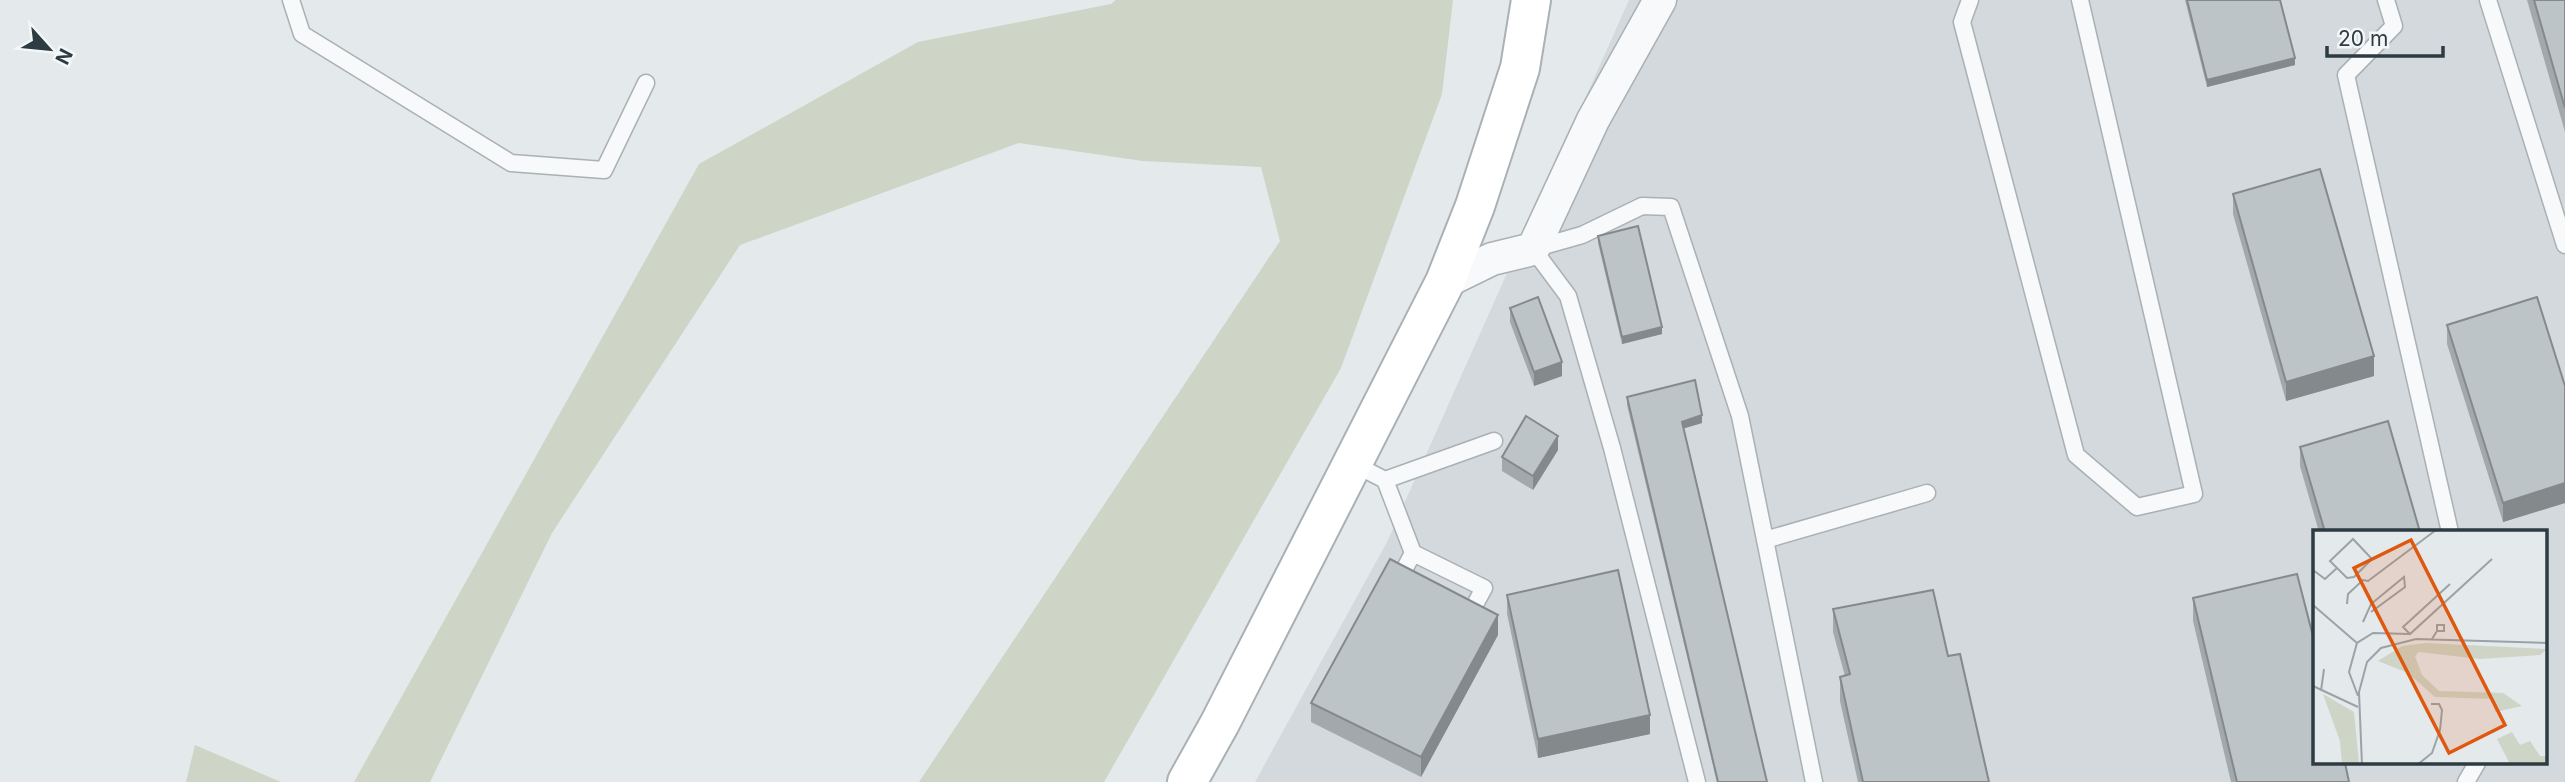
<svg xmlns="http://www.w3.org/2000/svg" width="2565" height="782" font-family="Inter,sans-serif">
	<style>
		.built { fill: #d3d9dd; fill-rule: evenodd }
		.green { fill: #ced4c6 }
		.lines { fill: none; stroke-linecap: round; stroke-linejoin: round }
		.lane-casing { stroke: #a9b1b5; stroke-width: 19 }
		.street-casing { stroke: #a9b1b5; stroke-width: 35 }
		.secondary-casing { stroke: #a9b1b5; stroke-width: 42 }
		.lane { stroke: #f7f9fa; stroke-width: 16 }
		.street { stroke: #f7f9fa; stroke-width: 32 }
		.secondary { stroke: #fff; stroke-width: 38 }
		.wall { fill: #a2a9ac }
		.shaded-wall { fill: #84898c }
		.building { fill: #bcc4c8; stroke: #84898c; stroke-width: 2 }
		.inset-road { fill: none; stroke: #9ba3a7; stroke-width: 2 }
		.view { fill: #df580f; fill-opacity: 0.15; stroke: #df580f; stroke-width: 3.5 }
		.inset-edge { fill: none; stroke: #2d3b42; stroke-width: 3.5 }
	</style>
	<rect width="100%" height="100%" fill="#e4e9eb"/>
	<!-- built -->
	<path class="built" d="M1629,0H2565V782H1255L1387,542ZM2315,532H2546V763H2315Z"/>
	<!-- green -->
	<path class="green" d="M1116,0H1453L1442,94L1341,368L1104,782H919L1280,241L1261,167L1143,161L1019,143L740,245L552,533L430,782H354L699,164L918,42L1111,4Z
		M195,745L281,782H186Z"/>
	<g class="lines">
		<defs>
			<path id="lane" d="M291,0L302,34L511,163L604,170L646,83
				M1970,0L1962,22L2076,455L2137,507L2194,494L2080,0
				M2386,0L2394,26L2346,75L2450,532
				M2488,0L2565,245
				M1352,463L1385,480L1413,553L1396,585
				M1385,480L1494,441
				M1765,540L1927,493
				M1413,553L1484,588L1466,621
				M1697,782L1612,448L1568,296L1533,249L1582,235L1642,206L1671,207L1740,416L1814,782
				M2466,782L2477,763"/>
			<path id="street" d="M1445,282L1492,259L1533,249L1593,120L1660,0"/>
			<path id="secondary" d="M1187,782L1220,723L1445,282L1475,206L1520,68L1531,0"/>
		</defs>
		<!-- lane casing -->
		<use href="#lane" class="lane-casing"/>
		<!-- street casing -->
		<use href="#street" class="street-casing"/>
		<!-- secondary casing -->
		<use href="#secondary" class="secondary-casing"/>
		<!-- lane -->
		<use href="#lane" class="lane"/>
		<!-- street -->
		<use href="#street" class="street"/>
		<!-- secondary -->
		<use href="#secondary" class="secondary"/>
	</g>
	<!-- wall -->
	<path class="wall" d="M2185,0H2280L2295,65L2207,87Z
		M2527,0H2565V132Z
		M2233,194L2374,376L2286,401L2233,214Z
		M1598,236L1662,334L1622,344L1598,243Z
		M1510,308L1562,376L1534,386L1510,322Z
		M2447,325L2565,386V503L2503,522L2447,344Z
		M1627,397L1702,423L1684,428L1767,782H1717L1627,405Z
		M2300,447L2420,532H2319L2300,466Z
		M1558,450L1533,490L1502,471V457Z
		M1507,595L1650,734L1538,758L1507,614Z
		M2193,598L2349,782H2231L2193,621Z
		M1833,609L1948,656L1989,782H1858L1840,701V677L1845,676L1833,632Z
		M1498,635L1421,777L1311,722V703Z"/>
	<!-- shaded-wall -->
	<path class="shaded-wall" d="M2295,58V65L2207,87V80Z
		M1662,327V334L1622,344V337Z
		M2374,356V376L2286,401V382Z
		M1562,362V376L1534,386V372Z
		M1702,415V423L1682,429V422Z
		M1558,436V450L1533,490V476Z
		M2565,483V503L2503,522V503Z
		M1498,615V635L1421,777V757Z
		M1650,715V734L1538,758V739Z"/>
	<!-- building -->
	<path class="building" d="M2187,0H2280L2295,58L2207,80Z
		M2534,0H2565V108Z
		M2320,169L2374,356L2286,382L2233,194Z
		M1638,226L1662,327L1622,337L1598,236Z
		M1538,297L1562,362L1534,372L1510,308Z
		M2537,297L2565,386V483L2503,503L2447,325Z
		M1695,380L1702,415L1682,422L1767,782H1718L1627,397Z
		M1526,416L1558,436L1533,476L1502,457Z
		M2388,421L2420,532H2325L2300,447Z
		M1390,559L1498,615L1421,757L1311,703Z
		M1618,570L1650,715L1538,739L1507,595Z
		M2297,574L2315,644V763H2345L2349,782H2237L2193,598Z
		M1933,590L1948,656L1960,654L1989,782H1863L1840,677L1850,674L1833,609Z"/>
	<!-- overview -->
	<g transform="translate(2313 530)">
		<rect width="234" height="234" fill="#e4e9eb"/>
		<path d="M113,113L234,119L227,125L167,129L106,122L102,126L109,145L126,161L190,163L209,176L182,182L181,169L122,167L95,143L65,131L89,116ZM10,164L41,182L46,234H29L27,211ZM199,202L207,215L217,211L227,226H234V234H197L184,209Z" fill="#ced4c6"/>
		<path class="inset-road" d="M40,9L59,29L41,47L34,48L17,31ZM0,40L12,49L24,38M137,54L90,97L97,104L179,29M34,74L35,64L50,50L55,51L123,0M0,75L44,113M50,92L58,74L91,47L92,57L58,82M119,109L124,101H131V95H124V101M0,156L45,177M8,161L11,139M45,166L36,142L44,113L60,103L96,104M49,235L46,162L54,132L68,118L103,109L235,113M104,235L119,223L127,200L129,180L126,174H118"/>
		<path class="view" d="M98,10L192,195L136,223L41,38Z"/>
		<rect width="234" height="234" class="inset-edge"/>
	</g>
	<!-- north arrow -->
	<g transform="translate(49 49) rotate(117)" stroke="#f4f7f8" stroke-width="5" paint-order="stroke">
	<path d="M0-5L12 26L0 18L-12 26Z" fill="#2d3b42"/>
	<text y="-10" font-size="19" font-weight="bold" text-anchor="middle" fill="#2d3b42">N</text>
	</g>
	<!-- scale -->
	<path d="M2327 46v10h116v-10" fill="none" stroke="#2d3b42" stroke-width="3.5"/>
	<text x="2338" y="46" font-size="21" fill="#2d3b42" stroke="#f4f7f8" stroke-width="5" paint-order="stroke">20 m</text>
</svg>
